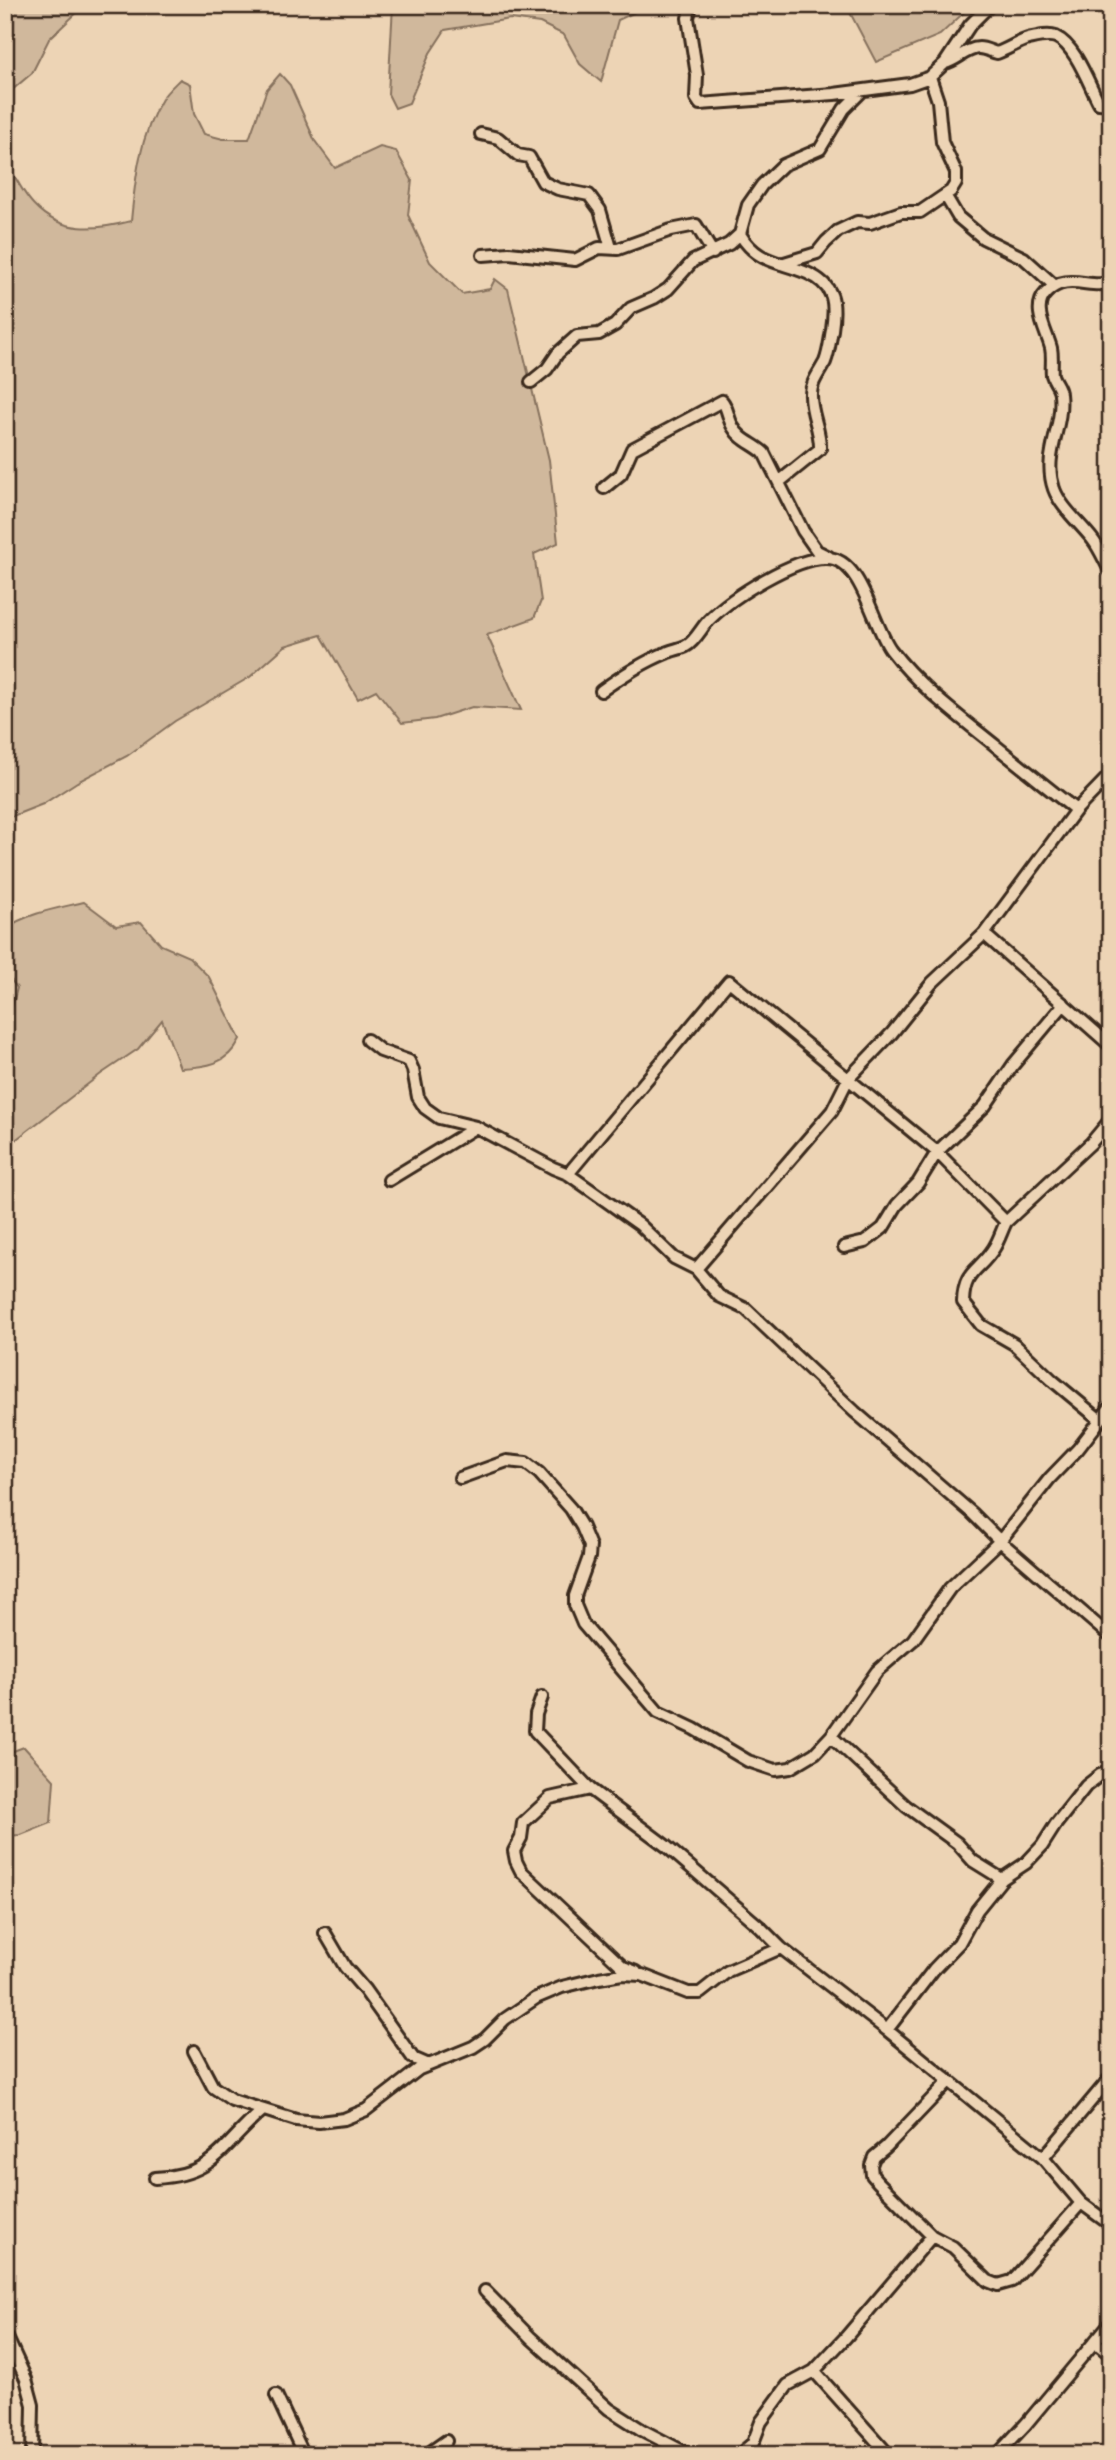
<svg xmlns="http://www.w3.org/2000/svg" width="1116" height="2460" font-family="Mali,sans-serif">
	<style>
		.green { fill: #d0b89c; stroke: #86715d; stroke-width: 2 }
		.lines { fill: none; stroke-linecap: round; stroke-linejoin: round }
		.minor-casing { stroke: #3b2a1e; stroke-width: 16 }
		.minor { stroke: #edd4b5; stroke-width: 10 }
	</style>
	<rect width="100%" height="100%" fill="#edd4b5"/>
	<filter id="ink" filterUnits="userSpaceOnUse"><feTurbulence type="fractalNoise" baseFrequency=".0143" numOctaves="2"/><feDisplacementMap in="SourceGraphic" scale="14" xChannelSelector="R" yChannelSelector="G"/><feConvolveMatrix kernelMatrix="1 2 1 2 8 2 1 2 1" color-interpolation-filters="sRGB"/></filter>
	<g filter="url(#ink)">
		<!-- green -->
		<path class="green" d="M5,5H85L49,39L32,73L5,96Z
			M393,5H650L618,20L601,82L580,64L564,35L540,23L510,19L445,30L430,53L409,103L395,108L388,94Z
			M846,5H972L940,35L876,62Z
			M280,74L290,85L315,141L335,168L380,147L396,151L412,180L408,215L430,262L462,294L490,289L495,279L508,289L549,460L558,543L534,554L541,601L534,618L487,635L521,710L472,707L435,719L402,723L376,690L358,699L321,635L285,646L250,677L175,721L127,756L77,782L43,804L5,819V158C13,173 22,193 34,205C61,234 97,230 131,221C135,180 140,135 162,99C166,92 174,85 180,79L190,84L194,114L204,134L223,139H249L267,89Z
			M84,902L116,926L141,922L161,945L189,957L209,977L240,1039C227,1065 206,1067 180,1068L162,1020L138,1049L101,1074L5,1148V1013L12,1007L17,988L5,972V929C27,913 59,908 84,902Z
			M24,1747L54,1780L51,1823L21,1835L5,1836V1754Z"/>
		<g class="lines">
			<defs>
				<path id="minor" d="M691,5L688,18L697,75L696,98L700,104L834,94L910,84L930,77L945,63L970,25L990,5
					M945,63C956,61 967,48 979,48C985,48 992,52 997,53C1008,49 1018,42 1028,39C1037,37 1048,34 1056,37C1076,46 1089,85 1099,103L1111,104
					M481,134L498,138L518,155L529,157L543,182L558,189L589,195L600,210L611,248
					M945,195L958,217L983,238L1024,258L1055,286
					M740,234C757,263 779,261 807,273C835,285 836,303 832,330C830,340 829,352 825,362C819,373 810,384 811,396C811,415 821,431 820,449L779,482
					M483,255L509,253L575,260L599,248L618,249L671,230L696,225L713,253
					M781,264L817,253L826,242L838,231L857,222L870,223L901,212H920L951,191L956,183V172L942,142L938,101L930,77
					M1111,281C1094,292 1067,270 1046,293C1031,308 1047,332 1051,348C1053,357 1051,366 1052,375C1054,382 1060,387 1060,394C1064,428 1042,454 1054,489C1061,508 1081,524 1093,540C1100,549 1105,562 1111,572
					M531,382L547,369L558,353L577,336L599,334L615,325L631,308L654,298L668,289L693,261L729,244L740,234L748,205L762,185L783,165L820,149L844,109L862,91
					M604,488L621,474L632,449L722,401C728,408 728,419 733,427C741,441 753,443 764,453L803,531L817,551L829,557
					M601,691C619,678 646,661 666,653C672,650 680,649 686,646C696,641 702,626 710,619C732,597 795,557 827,558C862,558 873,627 891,650C920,688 960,717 997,747C1023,768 1049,789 1076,810
					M984,934L1111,1046
					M367,1040L381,1051L409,1061L413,1070L418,1097L425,1108L439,1118L476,1127L553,1168L568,1174L640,1225L674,1258L696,1269L719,1296L746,1309L855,1412L972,1513L1000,1541L1111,1637
					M568,1174L729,981L937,1152L1006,1222L1091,1143L1111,1119
					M389,1180L476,1127
					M1006,1222C1002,1230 999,1240 994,1248C979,1272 964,1270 963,1302L981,1325L1014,1344L1052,1380L1099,1419
					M844,1247L865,1242L883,1228L897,1205L918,1183L937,1152L985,1106L1013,1065L1064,1004
					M696,1269L832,1111L848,1079L892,1033L932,983L984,934L1076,810L1111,774
					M460,1478L507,1461L526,1463L539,1473L571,1509L582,1527L590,1546L589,1557L575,1596V1605L583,1624L658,1712L694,1729L748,1761L775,1770L790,1768L815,1753L831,1736L877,1671L913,1640L950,1588L1000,1541L1050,1478L1078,1449L1111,1406
					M542,1697L536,1714L535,1731L590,1789L666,1846L760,1927L781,1948L887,2030L1043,2158L1081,2203
					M831,1736L906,1806L957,1843L973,1861L1002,1879
					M590,1789L550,1798L523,1823L521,1838L514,1851L516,1861L521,1871L623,1967L636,1972
					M325,1933L345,1967L364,1989L413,2058L429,2065
					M887,2030L934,1969L959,1943L977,1910L1002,1879L1026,1863L1042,1846L1056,1824L1086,1786L1100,1775L1111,1771
					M194,2051L213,2087L232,2100L296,2120L319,2122L344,2119L366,2110L419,2069L473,2047L485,2039L505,2019L536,1998L562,1987L599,1978L622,1974L642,1975L688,1993H700L728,1971L781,1948
					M1043,2158L1111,2077
					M155,2178C216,2175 221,2146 262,2111
					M932,2236L878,2182L872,2175L871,2165L874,2157L886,2147L949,2081
					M485,2291L531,2338L609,2409L642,2430L690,2455
					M5,2333L26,2379L33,2405L32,2455
					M1095,2342L1111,2355
					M814,2371L889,2455
					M276,2395L304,2455
					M426,2455L446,2441
					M739,2455L753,2443L761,2422L788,2385L814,2371L846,2337L932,2236L953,2247L988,2281L998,2285L1012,2281L1081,2203L1111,2225
					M997,2455L1026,2424L1111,2322"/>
			</defs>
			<!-- minor casing -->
			<use href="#minor" class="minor-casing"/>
			<!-- minor -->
			<use href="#minor" class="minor"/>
		</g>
	</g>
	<!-- margin -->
	<rect width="1116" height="2460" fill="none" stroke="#edd4b5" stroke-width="28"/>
	<rect x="14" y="14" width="1088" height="2432" fill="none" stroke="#3b2a1e" stroke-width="2.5" filter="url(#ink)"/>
</svg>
